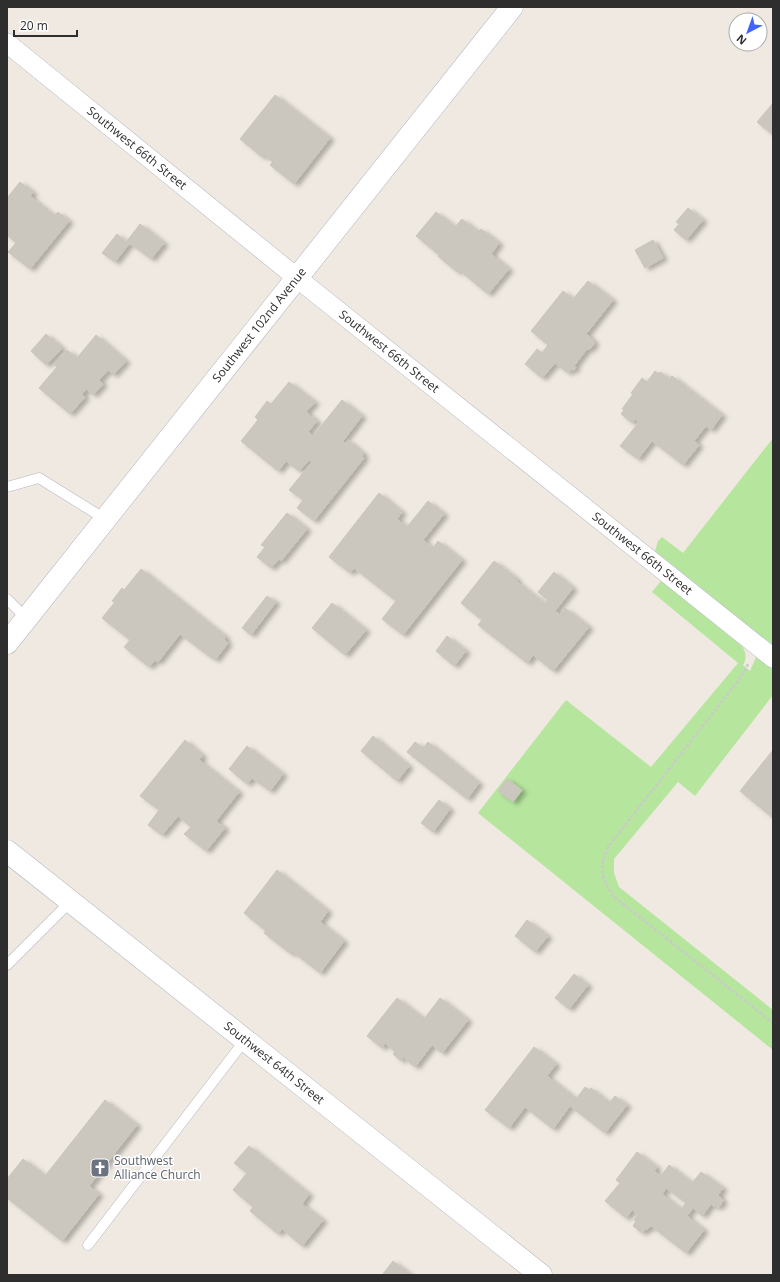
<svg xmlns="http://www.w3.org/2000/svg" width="780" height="1282" font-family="'Open Sans',sans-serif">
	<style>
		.green { fill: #b6e59e }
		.building { fill: #cbc7bf; stroke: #cbc5ba; fill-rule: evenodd; filter: url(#shadow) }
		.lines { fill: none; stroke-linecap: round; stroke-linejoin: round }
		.service-casing { stroke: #b4b7c1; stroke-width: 11 }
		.minor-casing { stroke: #b4b7c1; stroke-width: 20 }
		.tertiary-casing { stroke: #b4b7c1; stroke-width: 23 }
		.path { stroke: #c9c9c9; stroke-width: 2.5; stroke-dasharray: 3 2; stroke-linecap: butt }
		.service { stroke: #fff; stroke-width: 10 }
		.minor { stroke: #fff; stroke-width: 19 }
		.tertiary { stroke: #fff; stroke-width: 22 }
		.labels { text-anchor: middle; stroke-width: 3; stroke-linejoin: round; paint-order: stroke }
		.street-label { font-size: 12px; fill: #2e2e2e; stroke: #fff }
		.worship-label { font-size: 12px; fill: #5b616d; stroke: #fff; text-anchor: start }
	</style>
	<defs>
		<filter id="shadow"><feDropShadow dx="4.5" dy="2.5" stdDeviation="2" flood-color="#0004"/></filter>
	</defs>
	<rect width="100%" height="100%" fill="#efe9e1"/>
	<!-- green -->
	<path class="green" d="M773,438V646L655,551L658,541L662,537L683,553Z
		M661,581L742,646C746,652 747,659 743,665L750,671L756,657L773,670V695L695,796L678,782L614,859V873L619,887L773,1010V1050L478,813L566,700L651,767L738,663L652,592Z"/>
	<!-- building -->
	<path class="building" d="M275,95L330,138L294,184L270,165L273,162L264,155L262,157L240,139Z
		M773,103V135L757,122Z
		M20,182L33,192L30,196L54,216L58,212L69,221L30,269L8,252L16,243L7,235V198Z
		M688,208L703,220L686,240L674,230L679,224L676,222Z
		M436,212L455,227L462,219L478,232L481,229L499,243L491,254L509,269L488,294L459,270L457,272L438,256L439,255L416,236Z
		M140,224L164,243L151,259L127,241Z
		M117,234L129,244L115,262L102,253Z
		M653,240L663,258L645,268L635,250Z
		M588,281L613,300L586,334L593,340L594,344L590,349H587L574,366L576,367L573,371L571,369L568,373L555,363L542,378L525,364L537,349L542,353L548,345L531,331L563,291L573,299Z
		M46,334L62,348L46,365L31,351Z
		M96,335L126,361L113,375L108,370L99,380L103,384L93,395L86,389L82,394L85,397L70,414L39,388L57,367L54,365L67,350L77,358Z
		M655,371L659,374L660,372L668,378L667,380L668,381L672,376L722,415L711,430L706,426L694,441L699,445L683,465L652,441L638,459L620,446L639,422L635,419L632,423L621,414L624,410L622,409L633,394L631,393L642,378L647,382Z
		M289,382L315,402L306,412L317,421L308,432L313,436L342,400L362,416L343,441L345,443L348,440L364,454L362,456L364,458L314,521L297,508L303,500L289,490L312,462L309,460L299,471L286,461L278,471L241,441L258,420L255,417L267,401L271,404Z
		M379,493L402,512L397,519L407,527L428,501L444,514L423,540L433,548L438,541L462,560L403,635L382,619L396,601L354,568L350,573L329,557Z
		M287,513L307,529L281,561L279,559L271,568L257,557L265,547L261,545Z
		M494,561L517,579L516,581L545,604L548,600L538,592L554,572L573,588L555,611L560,615L565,608L589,627L553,671L533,655L527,663L478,625L482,620L461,603Z
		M141,569L226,637L224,639L228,643L215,660L211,656L210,657L180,634L158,662L155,660L149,667L124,647L130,640L102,618L115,602L112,601L122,588L124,590Z
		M267,596L276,602L251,635L242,628Z
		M332,603L366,630L345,655L312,628Z
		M447,636L466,651L454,666L436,651Z
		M373,736L409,766L397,781L361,751Z
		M185,740L203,756L199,760L239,792L216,821L225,828L206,851L184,834L191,827L178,816L162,835L148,825L159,810L140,796Z
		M415,742L423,748L428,742L479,783L467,799L407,752Z
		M247,746L283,774L270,791L252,778L247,784L229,769Z
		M773,750V818L740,791Z
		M507,779L522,790L513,802L498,791Z
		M439,800L450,809L433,832L421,823Z
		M277,870L328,911L320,922L344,941L320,973L293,952L291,954L264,933L266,931L244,913Z
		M527,920L548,936L535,952L515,936Z
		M574,974L588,985L569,1009L555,998Z
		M397,998L424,1019L440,998L468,1020L442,1053L432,1045L415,1067L403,1057L401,1061L393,1054L395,1052L385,1043L382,1048L367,1036Z
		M534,1047L556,1064L547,1076L576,1099L585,1087L590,1090L591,1088L609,1103L615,1096L627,1105L605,1133L570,1106L553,1129L525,1107L509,1128L485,1110Z
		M105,1100L137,1125L89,1186L99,1194L62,1241L7,1198V1179L23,1159L45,1176Z
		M249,1146L309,1194L302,1204L323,1220L302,1246L282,1229L278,1234L250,1211L253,1207L233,1190L247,1173L234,1163Z
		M637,1152L657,1167L654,1171L661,1176L669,1165L692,1183L701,1172L723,1188L718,1195L721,1198L723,1201L719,1207L714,1206L711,1204L702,1216L693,1208L687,1216L704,1230L686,1253L651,1226L647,1230L646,1229L642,1233L633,1226L636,1221L634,1220L638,1215L632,1210L626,1218L605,1201L620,1183L616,1180ZM666,1188L686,1203L681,1209L662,1194Z
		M393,1261L411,1275H382Z"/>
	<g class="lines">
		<defs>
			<path id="service" d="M7,487L39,478L105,519
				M7,599L26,618
				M7,965L71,901
				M88,1245L245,1040"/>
			<g id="minor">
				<path id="s1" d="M7,43L312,290L773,658"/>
			</g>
			<g id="tertiary">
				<path id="s2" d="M7,643L512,7"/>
				<path id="s3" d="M7,851L541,1275"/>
			</g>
		</defs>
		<!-- service casing -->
		<use href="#service" class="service-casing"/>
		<!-- minor casing -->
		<use href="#minor" class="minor-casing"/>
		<!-- tertiary casing -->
		<use href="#tertiary" class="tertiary-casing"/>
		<!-- path -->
		<path class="path" d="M748,664L742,676L608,847C599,867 601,877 613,896L773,1023"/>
		<!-- service -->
		<use href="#service" class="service"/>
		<!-- minor -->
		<use href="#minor" class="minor"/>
		<!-- tertiary -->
		<use href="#tertiary" class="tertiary"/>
	</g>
	<!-- icons -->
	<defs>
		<symbol id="church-square" viewBox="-11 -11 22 22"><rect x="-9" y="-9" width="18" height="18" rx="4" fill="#6b7280" stroke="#fff"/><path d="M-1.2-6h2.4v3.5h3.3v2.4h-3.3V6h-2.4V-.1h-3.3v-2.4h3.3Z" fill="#fff"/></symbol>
	</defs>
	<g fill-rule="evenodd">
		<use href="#church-square" x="89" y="1157" width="22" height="22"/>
	</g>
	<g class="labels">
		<!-- street labels -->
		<g class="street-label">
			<text dy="4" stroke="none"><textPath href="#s1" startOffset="167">Southwest 66th Street</textPath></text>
			<text dy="4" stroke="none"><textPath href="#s2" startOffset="406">Southwest 102nd Avenue</textPath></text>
			<text dy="4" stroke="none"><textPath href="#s1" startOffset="491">Southwest 66th Street</textPath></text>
			<text dy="4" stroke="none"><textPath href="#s1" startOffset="815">Southwest 66th Street</textPath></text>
			<text dy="4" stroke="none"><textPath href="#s3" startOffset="341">Southwest 64th Street</textPath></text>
		</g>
		<!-- worship labels -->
		<g class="worship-label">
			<text x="114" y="1165">Southwest<tspan x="114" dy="14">Alliance Church</tspan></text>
		</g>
	</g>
	<!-- border -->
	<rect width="780" height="1282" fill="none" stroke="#2e2e2e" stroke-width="16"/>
	<!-- north arrow -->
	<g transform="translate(748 32) rotate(221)"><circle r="19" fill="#ffffff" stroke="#ababab"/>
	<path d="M0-3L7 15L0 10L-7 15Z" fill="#4264fb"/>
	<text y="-6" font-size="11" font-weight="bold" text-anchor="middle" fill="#2e2e2e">N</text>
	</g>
	<!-- scale -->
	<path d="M14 30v6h63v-6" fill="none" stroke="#2e2e2e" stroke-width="2"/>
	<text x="20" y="30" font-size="12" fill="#2e2e2e" stroke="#ffffff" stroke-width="3" paint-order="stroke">20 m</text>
</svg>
